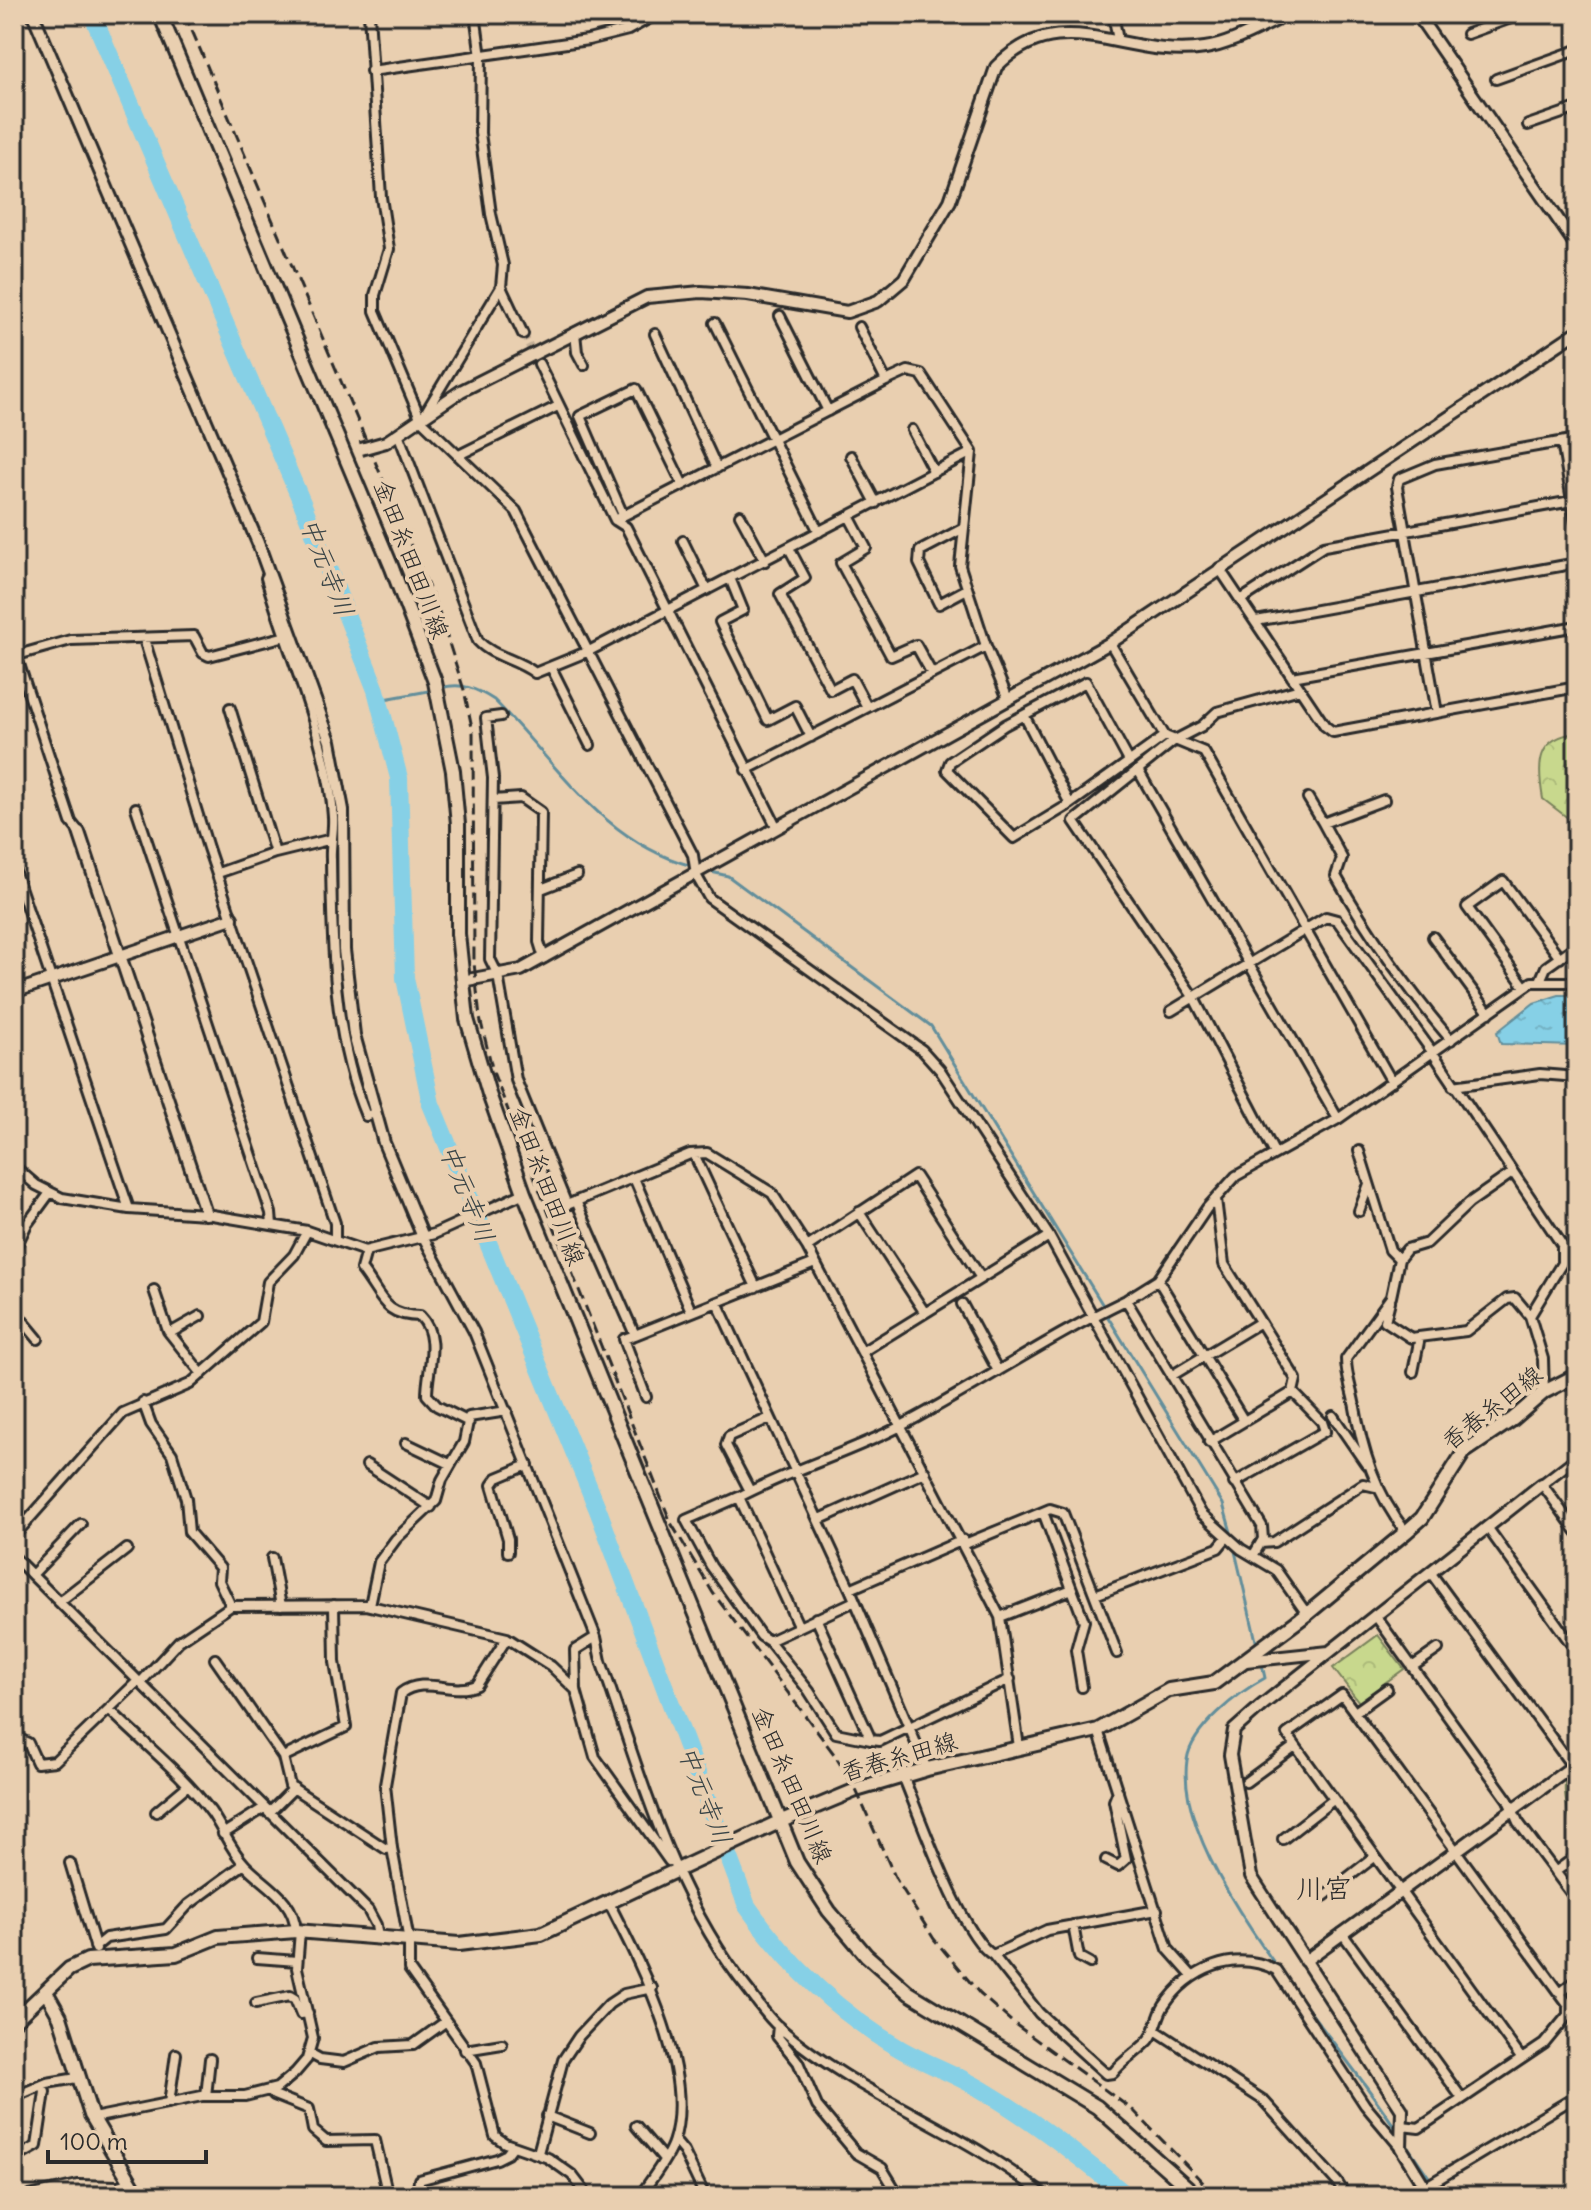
<svg xmlns="http://www.w3.org/2000/svg" width="1591" height="2210" font-family="Delius,'Klee One',sans-serif">
	<style>
		.forest { fill: url(#forest-crowns); stroke: #7a825c; stroke-width: 2 }
		.water { fill: url(#water-ripples); stroke: #628e9b; stroke-width: 2 }
		.lines { fill: none; stroke-linecap: round; stroke-linejoin: round }
		.stream { stroke: #628e9b; stroke-width: 3 }
		.river { stroke: #86d0e6; stroke-width: 18 }
		.minor-tunnel { stroke: #c3ae95; stroke-width: 8; stroke-dasharray: 8 4; stroke-linecap: butt }
		.minor-casing { stroke: #2b2b2b; stroke-width: 14 }
		.tertiary-casing { stroke: #2b2b2b; stroke-width: 16 }
		.secondary-casing { stroke: #2b2b2b; stroke-width: 18 }
		.minor { stroke: #e9cfb0; stroke-width: 8 }
		.tertiary { stroke: #e9cfb0; stroke-width: 10 }
		.secondary { stroke: #e9cfb0; stroke-width: 12 }
		.rail { stroke: #2b2b2b; stroke-width: 3; stroke-dasharray: 12 6; stroke-linecap: butt }
		.tertiary-bridge-casing { stroke: #2b2b2b; stroke-width: 16; stroke-linecap: butt }
		.tertiary-bridge { stroke: #e9cfb0; stroke-width: 10 }
		.labels { text-anchor: middle; stroke-width: 8; stroke-linejoin: round; paint-order: stroke }
		.street-label { font-size: 24px; fill: #2b2b2b; stroke: #e9cfb0 }
		.water-label { font-size: 26px; font-style: italic; fill: #394447; stroke: #e9cfb0 }
		.quarter-label { font-size: 28px; fill: #2b2b2b; stroke: #e9cfb0 }
	</style>
	<defs>
		<pattern id="forest-crowns" width="20" height="18" patternUnits="userSpaceOnUse" patternTransform="scale(2)"><rect width="20" height="18" fill="#c8d88d"/><path d="M2 6a3 3 0 1 1 6 0M12 15a3 3 0 1 1 6 0" fill="none" stroke="#acba7a"/></pattern>
		<pattern id="water-ripples" width="26" height="14" patternUnits="userSpaceOnUse" patternTransform="scale(2)"><rect width="26" height="14" fill="#86d0e6"/><path d="M2 4q2-2 4 0t4 0M15 11q2-2 4 0t4 0" fill="none" stroke="#74b3c5"/></pattern>
	</defs>
	<rect width="100%" height="100%" fill="#e9cfb0"/>
	<filter id="ink" filterUnits="userSpaceOnUse"><feTurbulence type="fractalNoise" baseFrequency=".0125" numOctaves="2"/><feDisplacementMap in="SourceGraphic" scale="16" xChannelSelector="R" yChannelSelector="G"/><feConvolveMatrix kernelMatrix="1 2 1 2 8 2 1 2 1" color-interpolation-filters="sRGB"/></filter>
	<g filter="url(#ink)">
		<!-- forest -->
		<path class="forest" d="M1577,733V825L1543,799C1537,765 1536,737 1577,733Z
			M1378,1635L1404,1669L1359,1702L1333,1668Z
			M1577,1754V1844C1569,1815 1554,1778 1577,1754Z"/>
		<!-- water -->
		<path class="water" d="M1559,995H1577V1046L1501,1044L1497,1032L1534,1003Z"/>
		<g class="lines">
			<!-- stream -->
			<path class="stream" d="M441,688C462,682 477,689 494,700C556,762 602,842 692,866
				M379,700L434,690
				M707,871L728,876L931,1026L1104,1307
				M1106,1314L1223,1504L1232,1536
				M1234,1547L1257,1645
				M1261,1660L1265,1678C1239,1692 1191,1729 1187,1760C1172,1865 1342,2041 1397,2131
				M1404,2141L1431,2180"/>
			<!-- river -->
			<path class="river" d="M92,14L303,505L376,690L399,778L405,978L431,1104L598,1510L747,1906C788,1965 839,2014 902,2050C929,2065 958,2075 984,2091C1035,2121 1082,2158 1127,2196"/>
			<!-- minor-tunnel -->
			<path class="minor-tunnel" d="M523,334L539,364"/>
			<defs>
				<path id="minor" d="M369,14L381,197L389,249L375,295V311L421,420L516,511L693,855L696,875L709,898L922,1050L940,1070L1049,1236L1201,1513L1241,1549L1276,1570L1307,1614
					M1113,14L1117,35
					M1467,34L1522,14
					M371,71L588,40L628,30L657,14
					M1496,79L1577,50
					M1528,125L1577,108
					M501,287L523,334
					M780,316L828,411
					M715,323L819,532
					M859,327L886,381
					M575,333L577,352L584,365
					M655,334L717,468
					M539,364L615,520L626,527L777,828
					M424,415L501,287L503,265L491,214L480,133L481,57L475,14
					M912,430L934,472
					M399,436L478,641C493,657 517,659 535,673L589,651L972,452
					M1562,442L1577,530
					M459,455L558,406
					M851,456L876,503
					M623,515L580,416L636,389L683,485
					M740,515L765,561
					M849,516L866,548L841,563L891,656L916,645L932,674
					M615,520L886,381L908,371L921,374L972,452L960,566L986,646L1008,699
					M962,529L920,551L919,563L939,604L967,589
					M683,541L707,590
					M789,548L805,578L780,594L831,690L852,679L867,707
					M1219,568L1325,726L1333,732L1577,687
					M269,573L266,578C287,651 329,743 333,817C334,831 330,845 331,859C332,944 333,1037 366,1116L375,1113
					M730,578L743,610L720,622L768,720L795,706L811,737
					M1242,599L1324,546L1577,500
					M1256,621L1577,563
					M144,639L208,848L335,1223V1239
					M1110,643L1165,736L1175,740L1202,726L1217,712L1300,689
					M16,655L71,822L79,832
					M14,656L71,640L194,636L203,653L209,656L282,637
					M552,669L590,745
					M1292,677L1577,626
					M1437,713L1397,487L1399,479L1435,464L1577,439
					M1024,715L1070,804
					M501,716L486,718L493,778L490,959L498,975L516,1080L567,1205L690,1154L707,1153L772,1193L807,1247L1000,1617L1019,1747
					M1129,761L1086,682L1005,725L950,762L947,770L1014,838L1070,804L1165,736
					M746,770L986,646
					M1138,770L1338,1119
					M1308,798L1323,823
					M493,800L521,798L541,812L539,942L544,958
					M1384,800L1323,823L1342,858L1336,876C1367,932 1410,992 1451,1040
					M136,808L271,1213L272,1225
					M275,853L332,839
					M14,869L129,1209
					M218,873L275,853L230,708
					M541,889L577,875
					M1433,937L1489,1013
					M1540,981L1546,967L1577,945
					M1525,987L1467,907L1503,881L1560,958
					M1171,1011L1326,917L1337,920L1433,1053L1562,1245V1263L1530,1316L1543,1359L1544,1392
					M1453,1086L1540,1074L1577,1077
					M1359,1151L1390,1250L1399,1259
					M694,1154L756,1287
					M1275,1154L1194,998L1074,821L1175,740L1204,752L1392,1082
					M14,1166L36,1185L62,1198L129,1209L206,1214L307,1231L365,1251L434,1234L524,1193
					M634,1178L691,1311
					M576,1201L635,1335L815,1263
					M1359,1211L1369,1184
					M859,1212L925,1313
					M423,1237L474,1332L596,1637L575,1650L576,1690L595,1757L669,1861
					M807,1247L915,1176L981,1278
					M14,1251L27,1224L49,1194
					M366,1251L361,1269C382,1295 382,1316 420,1316C441,1337 427,1369 427,1395L437,1406L469,1422
					M1158,1280L1244,1421
					M154,1290L168,1331L202,1374
					M1126,1300L1262,1526L1263,1539L1253,1556
					M1390,1301L1385,1321L1411,1338L1466,1331L1507,1299L1515,1298L1530,1316
					M717,1302L850,1589L927,1769
					M962,1304L998,1371
					M14,1310L38,1339
					M170,1333L200,1316
					M635,1335L624,1339L646,1397
					M862,1352L1049,1236
					M1413,1372L1420,1337
					M1171,1376L1259,1323
					M143,1402L151,1424L172,1454L186,1499L189,1532L220,1568L219,1581L231,1606
					M1333,1416L1366,1464
					M1209,1442L1293,1392L1296,1379L1224,1264L1216,1199
					M406,1443L450,1464
					M1577,1457L1542,1484L1577,1532
					M367,1465L431,1507
					M1234,1483L1325,1431L1322,1422L1293,1392
					M750,1491L726,1445L729,1436L770,1418
					M739,1497L686,1520L711,1566L761,1636L769,1641L855,1601
					M1043,1512L1084,1621L1076,1650L1082,1687
					M818,1520L925,1472
					M1487,1527L1577,1652
					M1406,1532C1375,1493 1362,1450 1354,1402C1351,1387 1346,1375 1346,1359L1391,1297L1399,1259L1407,1249L1427,1243L1469,1203L1512,1173
					M14,1536L123,1413L190,1384L261,1322L268,1282L294,1255L307,1231
					M1261,1543L1274,1542L1363,1484L1376,1487
					M965,1544L1050,1509L1063,1513L1117,1653
					M508,1552V1539L492,1485L497,1478L528,1465
					M14,1557L368,1910L376,1925L378,1938
					M272,1558L281,1606
					M1430,1572L1572,1766
					M32,1575L81,1524
					M850,1589L963,1540
					M1095,1595L1218,1548L1227,1537
					M59,1602L127,1549
					M370,1605L379,1562L396,1539L436,1501L442,1480L464,1442L469,1417L507,1411
					M1375,1615L1508,1800L1518,1822L1577,1901
					M1000,1617L1072,1589
					M816,1618L871,1740L880,1741L1010,1679
					M798,1625L739,1497C792,1469 849,1453 901,1426C977,1386 1049,1337 1126,1300L1158,1280L1207,1208L1236,1176L1338,1119L1532,982H1577
					M596,1637L601,1661C641,1774 672,1896 749,1991C758,2003 768,2018 780,2028C860,2097 964,2130 1045,2196
					M769,1641L809,1691L836,1733L871,1740
					M215,1659L283,1757L290,1786L386,1849L392,1848L409,1941V1969L476,2063L495,2136L505,2143L548,2158L572,2175L588,2196
					M1412,1667L1438,1649
					M140,1683L179,1641L231,1606L366,1605L507,1638L551,1666L576,1690
					M14,1703V1712
					M110,1710C144,1744 182,1773 211,1812C223,1829 230,1849 245,1865C265,1886 294,1898 296,1931
					M1355,1712L1387,1689
					M1098,1730L1168,1949L1192,1976
					M14,1741L19,1739L28,1743L37,1763L55,1761L138,1681
					M283,1757L346,1727L335,1662L334,1605
					M903,1776C919,1814 962,1938 993,1955L1047,1930L1157,1910
					M1246,1782L1295,1746
					M156,1812L187,1786
					M269,1813L294,1788
					M223,1834L264,1808
					M1283,1839L1333,1800
					M392,1848L385,1785L401,1693C425,1675 452,1696 477,1685L507,1638
					M1106,1860L1118,1866L1126,1859L1114,1801L1118,1791
					M70,1863L96,1949
					M1555,1872L1577,1856
					M1324,1896L1373,1858
					M609,1903C640,1964 697,2072 673,2143C666,2162 651,2179 640,2196
					M1073,1925L1079,1957L1090,1963
					M1342,1933L1461,2097
					M95,1947L106,1938L166,1929L188,1905L244,1864
					M993,1955L1039,2013L1106,2074L1113,2073C1123,2060 1138,2052 1149,2040C1157,2030 1157,2017 1164,2006C1189,1969 1234,1949 1276,1970L1365,2105L1401,2148
					M257,1958L297,1961
					M1560,1993L1577,1980
					M256,2003L290,1996L295,1999L301,2014L308,2013
					M778,2026L777,2036L798,2062L817,2106L856,2153L882,2168L899,2196
					M1155,2030L1263,2100L1337,2182L1346,2196
					M465,2050L502,2044
					M309,2053L320,2059L344,2062L379,2047L413,2045L445,2022
					M270,2090L274,2095L309,2109L313,2130L326,2141L375,2140L388,2196
					M206,2096L210,2059
					M14,2097L47,2083L77,2078
					M169,2103L176,2054
					M547,2116L590,2133
					M93,2118L202,2096H245L277,2088L295,2073L307,2059L313,2038L297,1968L300,1931
					M636,2126L664,2159
					M1402,2126L1419,2128L1544,2044L1568,2015V2004L1342,1695L1287,1734L1521,2058
					M674,2140L684,2152L705,2196
					M538,2153L563,2060L579,2036L609,2004L624,1994L652,1988
					M14,2159L37,2146L45,2092L42,2085
					M29,2196L78,2185L118,2186L129,2183
					M417,2196L419,2180L497,2159L507,2154L513,2146
					M1440,2196L1425,2187L1577,2096"/>
				<path id="tertiary" d="M33,14L258,543L330,741L343,810L344,950L354,1035L384,1143L423,1237
					M1417,14L1577,247
					M386,442L461,391L647,297L701,292L748,295L847,312L878,301L904,279L950,201L996,67C1061,0 1126,61 1205,48C1233,44 1264,25 1290,14
					M79,832L206,1214
					M462,981L521,970L1110,643L1577,332
					M14,992L232,918
					M1246,1661L1329,1652
					M1305,1961L1577,1763
					M1426,2196L1425,2187L1401,2148L1402,2110L1251,1876L1230,1755L1234,1730L1261,1706L1542,1484"/>
				<path id="secondary" d="M160,14L392,568L435,682L453,771L458,824V934L467,1019L489,1094L524,1193L797,1862L829,1911L866,1955L909,1993L1097,2107L1197,2196
					M46,1992L60,2017L91,2115L139,2196
					M14,2021L69,1969L88,1960L176,1954L218,1937L296,1931L459,1944L541,1934L779,1822L856,1790L927,1769L1098,1730L1169,1690L1214,1683L1307,1614L1406,1532L1422,1518L1464,1452L1513,1419L1544,1392L1577,1375"/>
			</defs>
			<!-- minor casing -->
			<use href="#minor" class="minor-casing"/>
			<!-- tertiary casing -->
			<use href="#tertiary" class="tertiary-casing"/>
			<!-- secondary casing -->
			<use href="#secondary" class="secondary-casing"/>
			<!-- minor -->
			<use href="#minor" class="minor"/>
			<!-- tertiary -->
			<use href="#tertiary" class="tertiary"/>
			<!-- secondary -->
			<use href="#secondary" class="secondary"/>
			<!-- rail -->
			<path class="rail" d="M185,14L439,612L464,690L473,732L474,963L480,1018L493,1072L671,1523L713,1593L834,1754L856,1790L896,1879L934,1939L980,1994L1012,2022L1134,2111L1216,2196"/>
			<defs>
				<path id="tertiary-bridge" d="M361,449L386,442"/>
			</defs>
			<!-- tertiary-bridge casing -->
			<use href="#tertiary-bridge" class="tertiary-bridge-casing"/>
			<!-- tertiary-bridge -->
			<use href="#tertiary-bridge" class="tertiary-bridge"/>
		</g>
	</g>
	<g class="labels">
		<!-- street labels -->
		<g class="street-label">
			<text transform="translate(411 559) rotate(69)" y="8">金田糸田田川線</text>
			<text transform="translate(547 1186) rotate(69)" y="8">金田糸田田川線</text>
			<text transform="translate(1492 1408) rotate(-38)" y="8">香春糸田線</text>
			<text transform="translate(899 1757) rotate(-16)" y="8">香春糸田線</text>
			<text transform="translate(792 1785) rotate(67)" y="8">金田糸田田川線</text>
		</g>
		<!-- water labels -->
		<g class="water-label">
			<text transform="translate(327 567) rotate(69)" y="9">中元寺川</text>
			<text transform="translate(467 1193) rotate(68)" y="9">中元寺川</text>
			<text transform="translate(705 1795) rotate(69)" y="9">中元寺川</text>
		</g>
		<!-- quarter labels -->
		<g class="quarter-label">
			<text x="1324" y="1898">川宮</text>
		</g>
	</g>
	<!-- margin -->
	<rect width="1591" height="2210" fill="none" stroke="#e9cfb0" stroke-width="48"/>
	<rect x="24" y="24" width="1543" height="2162" fill="none" stroke="#2b2b2b" stroke-width="3" filter="url(#ink)"/>
	<!-- scale -->
	<path d="M48 2150v12h158v-12" fill="none" stroke="#2b2b2b" stroke-width="4"/>
	<text x="60" y="2150" font-size="24" fill="#2b2b2b" stroke="#e9cfb0" stroke-width="6" paint-order="stroke">100 m</text>
</svg>
